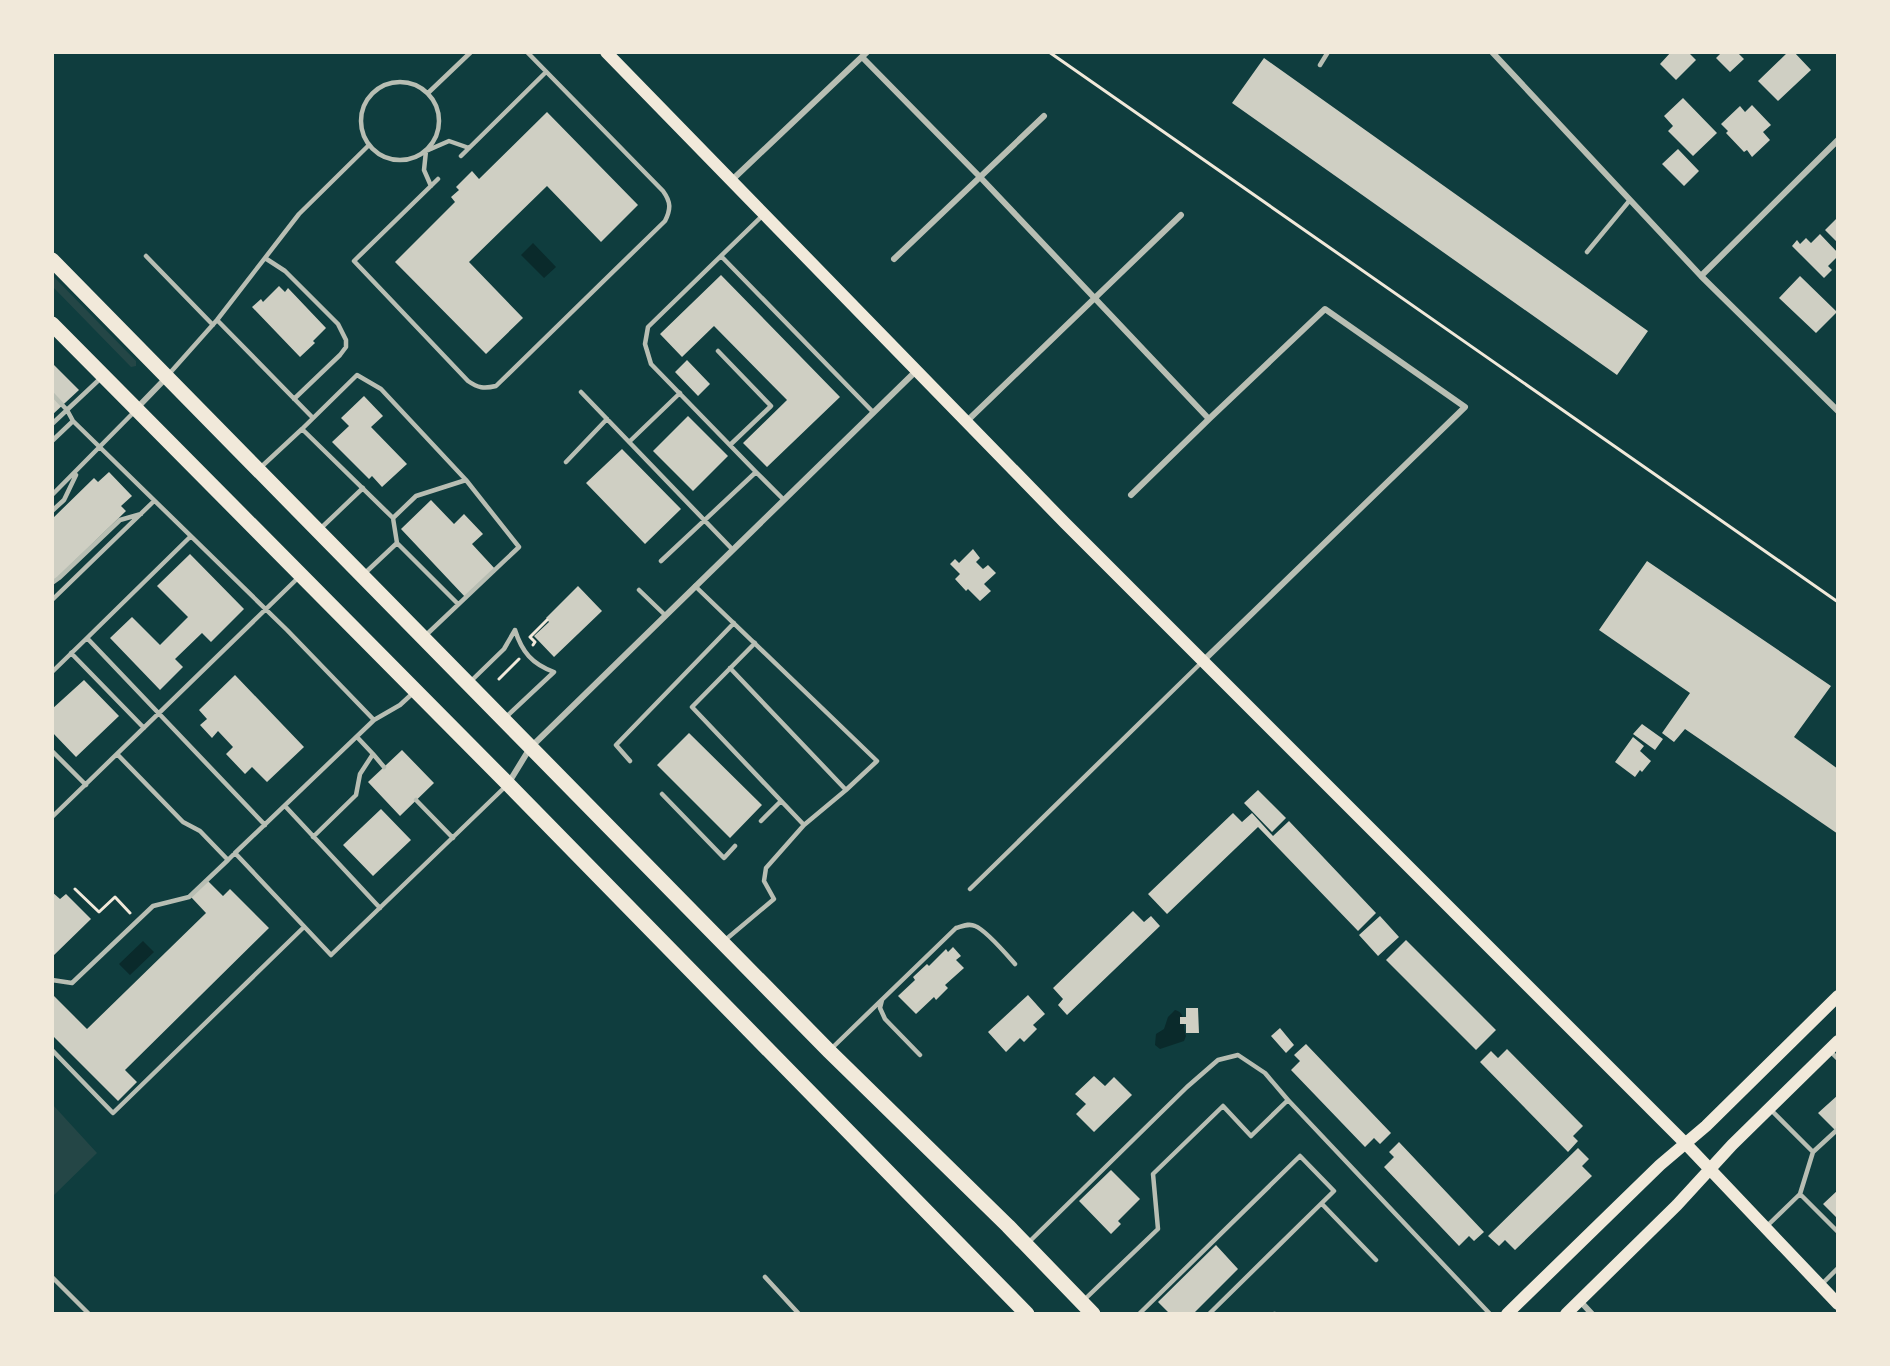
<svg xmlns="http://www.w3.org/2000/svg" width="1890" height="1366" font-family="'Varela Round',sans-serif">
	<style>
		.green { fill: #244646 }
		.water { fill: #0a2a2b }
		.building { fill: #cfcfc3 }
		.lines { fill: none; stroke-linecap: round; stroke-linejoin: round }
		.path { stroke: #f1e9da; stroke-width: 3 }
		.service { stroke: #b8beb3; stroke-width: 4.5 }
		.minor { stroke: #b8beb3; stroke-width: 6 }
		.secondary { stroke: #f1e9da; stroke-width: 12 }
		.trunk { stroke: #f1e9da; stroke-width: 15 }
	</style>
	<rect width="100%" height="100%" fill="#0f3d3e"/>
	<!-- green -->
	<path class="green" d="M53,276L136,361V366L131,367L53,287Z
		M53,1105L97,1153L53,1196Z"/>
	<!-- water -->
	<path class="water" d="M533,243L556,267L544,278L521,255Z
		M143,941L154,952L130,975L119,964Z
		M1175,1010C1187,1013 1182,1026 1186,1036L1184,1041L1160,1049L1155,1045L1156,1034L1164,1029L1168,1017Z"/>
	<!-- building -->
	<path class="building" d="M1671,52H1688L1696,60L1676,80L1660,64Z
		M1722,52H1737L1744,59L1730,72L1716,58Z
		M1788,52H1794L1811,70L1778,101L1758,81Z
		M1264,58L1648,331L1617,375L1232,103Z
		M1683,98L1717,133L1693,156L1668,131L1673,126L1664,116Z
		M1752,105L1771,125L1763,132L1770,140L1752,157L1747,150L1744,152L1726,133L1728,131L1721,124L1740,106L1745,112Z
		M547,112L638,205L601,242L547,186L469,262L523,318L486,354L395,262L455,202L451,197L459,190L456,187L472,171L479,179Z
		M1678,149L1699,171L1684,186L1662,164Z
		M1838,217V243L1825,230Z
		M1820,234L1838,253V256L1828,266L1832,270L1824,278L1792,246L1797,240L1800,244L1806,238L1811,243Z
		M721,275L840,397L767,467L743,443L787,400L714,326L682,357L660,334Z
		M1800,276L1837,312L1816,333L1779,298Z
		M279,286L285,292L288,288L326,328L313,341L315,343L300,357L252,307L261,299L263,302Z
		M687,360L710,384L698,396L675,372Z
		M52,363L79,390L52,415Z
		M364,396L383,416L371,427L407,464L382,487L372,476L369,479L332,442L349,426L341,418Z
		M688,416L728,456L693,491L653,451Z
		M622,449L681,509L645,544L586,483Z
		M109,472L132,496L121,506L126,511L55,580L52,577V519L94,478L98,482Z
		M431,500L454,524L464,514L483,534L472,544L496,570L466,598L401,529Z
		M973,549L980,558L976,562L983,569L988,565L996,573L984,584L991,591L980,601L968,589L966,591L955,579L960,574L950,564L955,559L959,563Z
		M190,554L244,609L211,642L202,633L175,659L183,667L160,690L110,638L132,617L160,645L188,617L157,586Z
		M1647,561L1831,686L1794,737L1838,769V834L1685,729L1674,742L1662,733L1690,693L1599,630Z
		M578,586L602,611L554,657L534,636L549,622L546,618Z
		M235,675L304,747L267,782L252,767L245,774L226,754L233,747L218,731L212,738L200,725L207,719L199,710Z
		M84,680L119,716L76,757L52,732V709Z
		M1642,724L1663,739L1655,750L1633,734Z
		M689,733L762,805L730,838L657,765Z
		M1633,737L1644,746L1640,751L1651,761L1642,772L1640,770L1635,777L1615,762Z
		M402,750L434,783L400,816L368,782Z
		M1258,790L1286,818L1272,832L1244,803Z
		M381,809L411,840L373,876L343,845Z
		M1233,813L1242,822L1252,813L1273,836L1289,821L1376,913L1358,931L1258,827L1167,914L1148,894Z
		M208,881L223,896L230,889L269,928L125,1070L137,1082L118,1101L52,1035V994L87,1029L206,913L191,897Z
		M52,892L60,899L66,894L91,919L52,957Z
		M1133,911L1144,922L1151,916L1160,926L1067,1015L1058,1005L1063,999L1053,988Z
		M1380,916L1399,937L1378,956L1359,935Z
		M1406,940L1496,1030L1476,1050L1386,960Z
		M953,947L961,956L956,960L964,968L945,985L948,988L936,1000L934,997L916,1014L898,996L915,980L913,977L927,964L929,966L946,949L948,952Z
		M1028,995L1045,1014L1033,1025L1037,1029L1024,1042L1020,1038L1006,1052L988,1032Z
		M1186,1008H1198L1199,1033H1186V1024H1180V1017H1186Z
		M1280,1028L1294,1045L1286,1053L1271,1036Z
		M1306,1044L1391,1133L1380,1144L1374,1138L1365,1147L1291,1070L1300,1061L1294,1055Z
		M1507,1049L1583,1126L1573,1136L1578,1141L1568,1152L1480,1062L1491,1051L1498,1058Z
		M1094,1076L1105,1086L1114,1077L1132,1095L1094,1132L1076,1114L1086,1104L1075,1094Z
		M1838,1095V1133L1818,1113Z
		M1399,1142L1484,1232L1474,1241L1469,1236L1459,1246L1384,1167L1394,1157L1389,1152Z
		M1578,1148L1589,1159L1582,1166L1592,1176L1515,1250L1505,1240L1499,1246L1488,1236Z
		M1111,1170L1140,1199L1118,1221L1121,1224L1111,1234L1079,1201Z
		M1838,1190V1219L1823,1204Z
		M1216,1245L1238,1269L1193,1314H1170L1158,1302Z"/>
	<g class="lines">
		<!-- path -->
		<path class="path" d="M1049,52L1838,602
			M533,645L535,642L530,637L547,620
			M499,679L519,659
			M75,889L99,912L115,897L130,913"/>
		<!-- service -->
		<path class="service" d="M1320,65L1328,52
			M361 121a39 39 0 1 1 78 0a39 39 0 1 1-78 0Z
			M428,93L471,52
			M461,156L546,72
			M438,179L354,261L468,381C478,388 484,389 496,386L665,221C671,209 671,202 663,191L527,52
			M431,186L424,170L426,151L449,141L469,148
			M1587,252L1630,200
			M146,256L213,325
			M721,256L873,412
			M265,258L285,271L338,324L346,340V347L340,355L294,399
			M217,320L313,418
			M718,351L771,406L730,445
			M169,374L217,320L299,214L368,146
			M581,392L733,550
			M52,394L67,410L73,421L287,630L374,720L235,853
			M52,424L102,377
			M52,441L73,421
			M629,442L680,393
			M566,462L607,419
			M260,468L302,429
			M756,472L651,364L645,344L648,327L763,215
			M52,495L135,411
			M52,511L64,500L76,475
			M393,518L397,543L458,604
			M319,530L363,488
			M190,537L87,638L265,825
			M661,561L756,472L784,500
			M364,574L397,543
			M52,583L59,578L120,520L141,514
			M695,586L877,761L846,790
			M639,590L665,615
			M52,600L154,501
			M425,636L519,547L466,480L416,496L393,518L302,429L357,375L381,389L466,480
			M755,643L692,707L804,825
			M71,653L144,728
			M52,672L87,638
			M470,682L504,649L515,630
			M506,717L554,672C532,664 522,652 515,630
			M374,720L400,705L413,693
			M52,751L86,785
			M117,754L183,822L200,831L228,860L235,853L331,955L506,786
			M373,754L384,767
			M630,761L616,745L734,623
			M662,794L724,858L735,846
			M416,800L453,838
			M285,806L380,908
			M52,817L300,576
			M761,821L781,801
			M313,837L356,795L360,774L373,754L357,737
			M970,889L1203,661
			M724,941L774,899L764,881L766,868L804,825L846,790L730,668
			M52,980L72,983L153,906L189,897L228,860
			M882,1000L880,1008L885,1019L920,1055
			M831,1049L956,928C963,926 969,923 975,926C986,930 1007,955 1015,964
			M52,1050L113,1113L304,927
			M1829,1050L1838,1059
			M1770,1109L1813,1152
			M1800,1194L1813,1152L1838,1129
			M1322,1204L1376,1260
			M1767,1226L1800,1194L1838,1232
			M1029,1242L1187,1087L1218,1060L1238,1055L1265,1073L1288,1100
			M52,1277L89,1314
			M765,1277L799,1314
			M1822,1284L1838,1268
			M1084,1300L1158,1229L1153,1174L1223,1106L1251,1136L1288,1100L1490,1314
			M1139,1314L1300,1156L1334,1191L1209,1314
			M1274,1314H1275"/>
		<!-- minor -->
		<path class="minor" d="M1492,52L1701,276L1838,411
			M862,57L980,177L1209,419L1325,309L1465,407L1203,661
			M732,180L867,52
			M894,259L1044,116
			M1701,276L1838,140
			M137,408L166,378
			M966,422L1181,215
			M1131,495L1209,419
			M508,784L530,748L916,371
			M1580,1301L1592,1314"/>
		<!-- secondary -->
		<path class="secondary" d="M606,52L1065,523L1685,1143L1838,1304
			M1507,1314L1660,1165L1706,1126L1838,996
			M1566,1314L1677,1205L1732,1145L1838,1041"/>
		<!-- trunk -->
		<path class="trunk" d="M52,260L829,1051L1008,1226L1093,1314
			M52,324L508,784L1027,1314"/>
	</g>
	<!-- border -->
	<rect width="1890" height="1366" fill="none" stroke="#f1e9da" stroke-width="108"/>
</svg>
